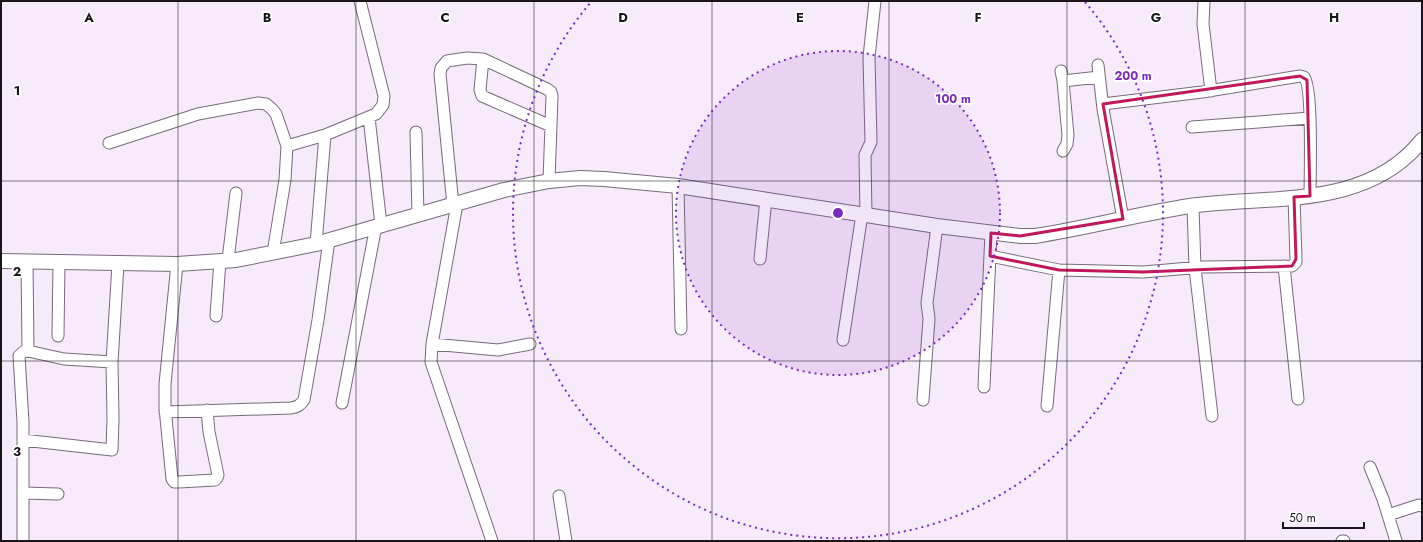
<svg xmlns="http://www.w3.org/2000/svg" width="1423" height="542" font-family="Jost,sans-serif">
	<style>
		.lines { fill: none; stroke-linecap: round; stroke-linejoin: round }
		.minor-casing { stroke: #766b79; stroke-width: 13 }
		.tertiary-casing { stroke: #766b79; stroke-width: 16 }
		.minor { stroke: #fff; stroke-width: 11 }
		.tertiary { stroke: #fff; stroke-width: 14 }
		.marked { fill: none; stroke: #c2185b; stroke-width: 3; stroke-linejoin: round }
		.grid { fill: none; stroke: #1a151b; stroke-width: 1; stroke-opacity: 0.55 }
		.ring { fill: none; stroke: #7b2cbf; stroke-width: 2; stroke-dasharray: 2 4 }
		.grid-label { font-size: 13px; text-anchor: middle; font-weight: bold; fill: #1a151b; stroke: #fff; stroke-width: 3.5; stroke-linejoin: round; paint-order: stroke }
		.centre { fill: #7b2cbf; stroke: #fff; stroke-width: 2 }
		.ring-label { font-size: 12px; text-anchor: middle; font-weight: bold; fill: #7b2cbf; stroke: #fff; stroke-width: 3.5; stroke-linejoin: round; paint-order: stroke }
	</style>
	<rect width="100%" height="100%" fill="#f7ebfb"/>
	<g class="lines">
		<defs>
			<path id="minor" d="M1204,1L1203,24L1211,91
				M483,59L480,90L482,96L551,126
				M1098,65L1103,109L1123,219
				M1061,71L1063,81L1068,135L1067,144L1063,151
				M1063,81L1099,77
				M1103,104L1202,92L1300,76L1304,77C1313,86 1310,177 1310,196
				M369,117L381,225
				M1192,127L1310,118
				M416,132L418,215
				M109,143L198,114L258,103L266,104L272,109L276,114L287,146L285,180L273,253
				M287,146L325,135L376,114L383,105L384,96L360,1
				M678,186L681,329
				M457,204L432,344L431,362L492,541
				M453,205L440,74L441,68L447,61L467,58L483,59L547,89L551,92L552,96L549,181
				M1193,206L1195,268L1212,416
				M866,215L865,155L871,142L869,57L875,1
				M316,244L325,135
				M990,256L1059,270L1143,272L1202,267L1292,266L1296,262V259L1294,197
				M760,259L766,199
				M228,260L236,193
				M27,261L28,351
				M177,264L165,384V408L172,479L174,482H179L215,480L217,478L218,475L209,432L207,410
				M1284,266L1298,399
				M216,316L220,261
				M58,336L59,262
				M843,340L862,214
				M432,344L498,350L530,344
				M984,387L991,233
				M923,400L929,319L927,303L937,226
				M342,403L376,226
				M1047,406L1059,270
				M165,412L291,408C298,407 300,405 304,400L318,320L329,240
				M23,440L112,450L113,419L112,362
				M1370,467L1383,499L1396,541
				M23,493L58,494
				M559,496L566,541
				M1388,515L1419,505L1422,506
				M23,541V422L19,356L23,352L28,351L64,359L112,362L118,264
				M1342,541H1344"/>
			<path id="tertiary" d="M1,261L177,264L236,260L316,244L504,190L549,181L580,178L604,179L678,186L937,226L1020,236H1035C1087,228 1138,214 1190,206C1269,195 1367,210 1422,140"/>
		</defs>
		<!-- minor casing -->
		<use href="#minor" class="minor-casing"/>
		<!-- tertiary casing -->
		<use href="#tertiary" class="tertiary-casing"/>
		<!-- minor -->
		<use href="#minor" class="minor"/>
		<!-- tertiary -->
		<use href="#tertiary" class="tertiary"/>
	</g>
	<!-- marked area -->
	<path class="marked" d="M1300,76L1307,80L1310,196L1294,197L1296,259L1292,266L1143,272L1059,270L990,256L991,233L1020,236L1123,219L1103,104Z"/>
	<!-- grid -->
	<path class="grid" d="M178,1V541M356,1V541M534,1V541M712,1V541M889,1V541M1067,1V541M1245,1V541M1,181H1422M1,361H1422"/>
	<!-- distance rings -->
	<circle cx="838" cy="213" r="162" fill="#7b2cbf" fill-opacity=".12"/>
	<g class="ring">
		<circle cx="838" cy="213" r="162"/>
		<path d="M1085 2A325 325 0 1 1 591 2"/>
	</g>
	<g class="grid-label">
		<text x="89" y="22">A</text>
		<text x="267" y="22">B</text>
		<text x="445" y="22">C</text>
		<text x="623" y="22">D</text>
		<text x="800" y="22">E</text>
		<text x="978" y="22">F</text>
		<text x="1156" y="22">G</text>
		<text x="1334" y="22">H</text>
		<text x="17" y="95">1</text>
		<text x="17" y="276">2</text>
		<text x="17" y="456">3</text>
	</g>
	<circle cx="838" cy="213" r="6" class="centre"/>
	<g class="ring-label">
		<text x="1133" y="80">200 m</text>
		<text x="953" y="103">100 m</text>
	</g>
	<!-- border -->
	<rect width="1423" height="542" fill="none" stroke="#1a151b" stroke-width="4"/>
	<!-- scale -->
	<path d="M1283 522v6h81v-6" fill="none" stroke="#1a151b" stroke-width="2"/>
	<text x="1289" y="522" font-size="12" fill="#1a151b" stroke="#ffffff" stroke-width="3" paint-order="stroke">50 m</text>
</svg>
